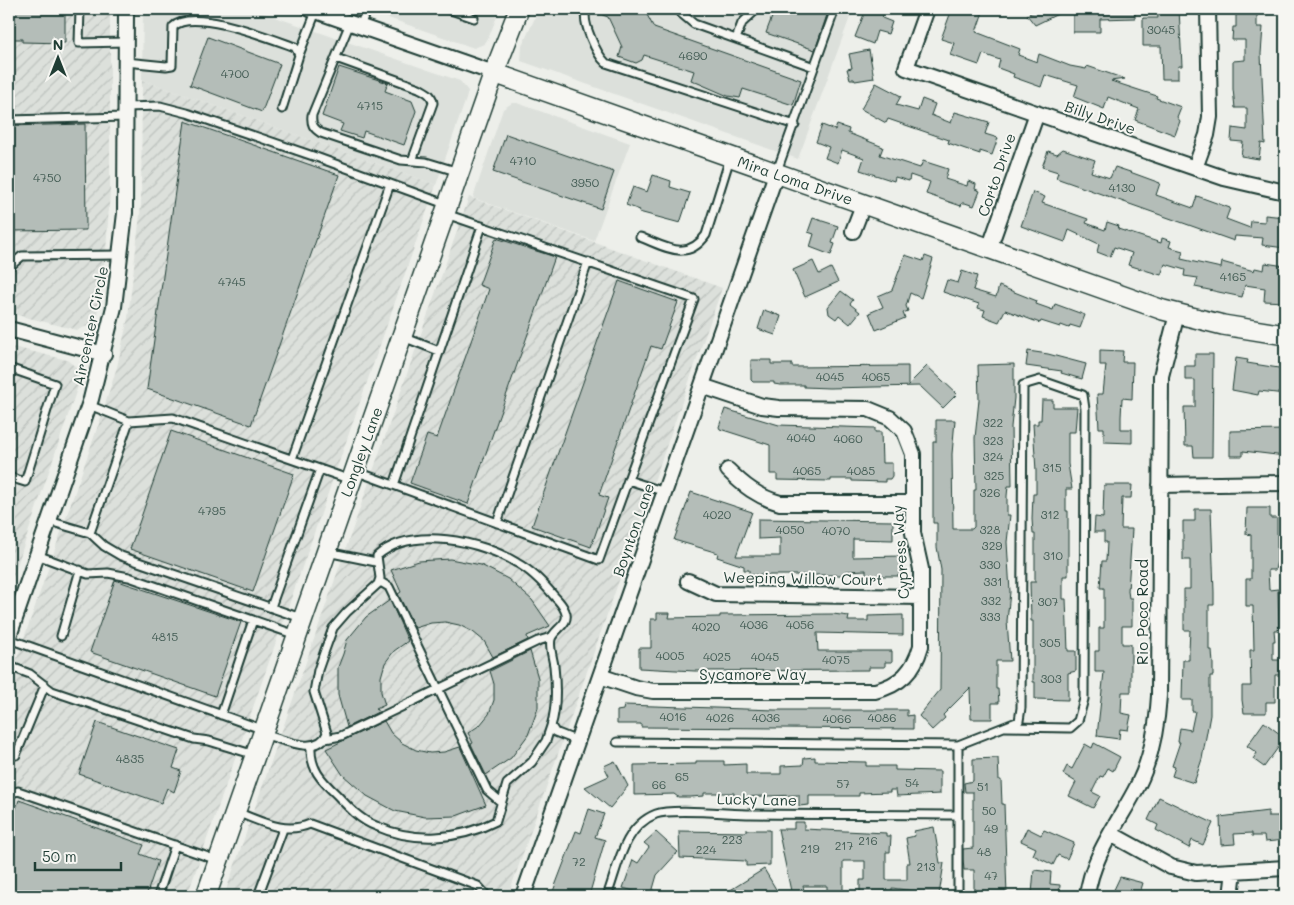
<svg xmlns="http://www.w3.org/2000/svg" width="1294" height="905" font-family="Mali,sans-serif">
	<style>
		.built { fill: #dce0db }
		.industrial { fill: url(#industrial-furrows) }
		.building { fill: #b4bdb8; stroke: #1f3d34 }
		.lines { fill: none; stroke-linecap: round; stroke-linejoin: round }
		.lane-casing { stroke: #1f3d34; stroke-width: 11 }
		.street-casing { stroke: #1f3d34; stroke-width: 18 }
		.secondary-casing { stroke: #1f3d34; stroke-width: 22 }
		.lane { stroke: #f6f6f2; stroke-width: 7 }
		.street { stroke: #f6f6f2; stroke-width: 14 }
		.secondary { stroke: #f6f6f2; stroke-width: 19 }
		.labels { text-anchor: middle; stroke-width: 4; stroke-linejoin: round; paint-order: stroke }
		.number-label { font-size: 12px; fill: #445d55 }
		.street-label { font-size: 15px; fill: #1f3d34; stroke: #f6f6f2 }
	</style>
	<defs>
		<pattern id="industrial-furrows" width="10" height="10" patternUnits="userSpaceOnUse" patternTransform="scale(1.25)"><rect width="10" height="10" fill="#dce0db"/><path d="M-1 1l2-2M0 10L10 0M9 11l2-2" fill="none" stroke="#bcc1bd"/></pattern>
	</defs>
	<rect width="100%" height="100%" fill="#edefea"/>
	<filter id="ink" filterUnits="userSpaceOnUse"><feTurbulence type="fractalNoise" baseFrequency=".02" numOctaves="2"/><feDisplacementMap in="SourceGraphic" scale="10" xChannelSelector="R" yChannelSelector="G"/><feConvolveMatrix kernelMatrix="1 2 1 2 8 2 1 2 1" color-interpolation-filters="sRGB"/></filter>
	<g filter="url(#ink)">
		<!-- built -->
		<path class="built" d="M143,9H252L460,81L468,91L466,99L436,185L142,80Z
			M363,9H500L488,39L484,44L474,48Z
			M539,9H853L798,159L521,61L522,46Z
			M512,103H517L630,143L594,241L473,198L503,109Z"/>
		<!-- industrial -->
		<path class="industrial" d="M9,9H110V191L106,251L97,314L90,325L77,330L9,313Z
			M142,80L436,185L187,896H9V681L99,423L117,367L128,318L141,206Z
			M469,197L722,288L508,896H224Z
			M9,346L67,360L77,368L80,380L9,589Z"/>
		<!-- building -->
		<path class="building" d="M9,9H65V43L22,42V39H9Z
			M592,9H644L654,28L801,80L793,105L743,89L740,98L728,96L691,80L694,71L644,55L642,60L636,63L619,57L622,47L608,17L592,11Z
			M775,9H829L815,50L766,33Z
			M866,9H885L882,18L892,22L888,34L877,31L873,44L855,37Z
			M952,9H984L976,32L1020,49L1018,55L1037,62L1039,54L1070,66L1086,69L1087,66L1125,79L1111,81L1157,96L1156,98L1181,107L1177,117L1180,121L1175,135L1135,120L1139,109L1126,104L1108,97L1104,109L1074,97L1078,85L1045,75L1041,87L1013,77L1014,74L998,68L1000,60L983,54L979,65L950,55L954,43L941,39Z
			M1033,9H1068L1035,25L1027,15L1034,11Z
			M1087,9H1135V18L1100,19V32H1073V14H1087Z
			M1157,9H1179L1182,66H1179L1178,69V79H1162L1161,46H1143V18H1158Z
			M1236,9H1257V27H1263L1261,54L1265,144L1261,143L1259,159L1241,156L1243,142L1231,141L1232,128L1247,130V108H1235L1233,89V61L1245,60V40H1232L1233,27H1236Z
			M208,37L280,64L262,112L190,85Z
			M869,50L874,78L855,81L854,79H850L847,69L852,68L849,54Z
			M339,67L388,83L385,91L412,101L416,111L404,145L364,131L362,138L340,131L343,124L322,116Z
			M876,83L901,96L896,105L918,111L922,99L935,104L931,115L951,123L955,112L989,122L985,134L998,138L992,155L980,151V154L948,143L949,140L888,119L886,123L861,109Z
			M185,121L339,175L251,425L147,389Z
			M85,124L86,230L9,231V126Z
			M822,125L835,130L837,125L849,129L848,133L883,147L880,155L920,168L923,161L948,169L945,179L967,186L968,181L976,184L975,189L980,191L974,206L965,203H962L961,206L926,194L930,182L910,175L909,181L895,177L894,181L860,170L864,158L842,150L838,163L825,158L829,147L816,142Z
			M506,134L614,172L601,209L493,172Z
			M1063,149L1095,160L1091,172L1110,178L1115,167L1130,172L1160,183L1156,195L1193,208L1197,196L1230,208L1226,219L1250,228L1251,221L1265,222V215L1285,217V248L1262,245L1263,238L1235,236L1234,241L1056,178L1058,172L1042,167L1048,151L1057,154Z
			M653,175L671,181L670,187L690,193L680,223L639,212L640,210L626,205L633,187L647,192Z
			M1033,192L1045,197L1042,203L1088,219L1086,223L1105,230L1107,222L1119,226L1118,229L1161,243L1162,238L1171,241L1169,247L1183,251L1181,259L1221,268L1222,262L1254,271L1255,268L1264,270L1265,263L1285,266V302L1264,301L1265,288L1245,285L1242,297L1195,287L1198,278L1184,276L1185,270L1165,264L1161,275L1128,265L1132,253L1114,247L1110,257L1097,252L1099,244L1069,230L1065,242L1021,226Z
			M813,218L838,226L832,243L835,244L831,255L810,247L814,234L808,232Z
			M496,238L555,257L468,504L410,483L427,435L437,438L482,310L489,289L479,285Z
			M905,255L923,261L925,256L933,259L921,298L910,293L906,306L908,311L903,313L905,318L876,330L869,313L883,307L878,296L892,290Z
			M813,261L819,274L831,268L838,282L805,297L793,270Z
			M962,271L977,276L973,290L996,297L999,286L1037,301L1036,304L1053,310L1055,304L1085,315L1080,328L1070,325L1069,328L1061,325L1060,327L1041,321L1040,323L1005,310L999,322L983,316L985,310L978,308L979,304L943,292L947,280L958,283Z
			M619,281L678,302L661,349L651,346L599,495L608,498L591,547L532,526Z
			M841,291L853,300L850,304L860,312L850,324L839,315L836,319L829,314L828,307Z
			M764,310L781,316L775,335L758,329Z
			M1100,350L1123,351L1122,362H1133L1132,399L1122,398L1121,417V429H1132V443L1104,442V428H1099L1097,394H1103L1106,365H1100Z
			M1028,351L1048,354L1086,364L1082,379L1061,373L1062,371L1026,366Z
			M1195,354H1213L1212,457H1194L1193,446H1185L1184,407H1195V380H1185V366H1195Z
			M1236,358L1248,360L1247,363L1285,369V394L1259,391L1258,395L1232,390Z
			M751,360H771V364H792V367L908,366V385L927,366L957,394L943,408L920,386L829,388L804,387V385H780L774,384V382H753L751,380Z
			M1014,364V398L1011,427L1012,486H1008L1007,496V515H1010L1007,542L1010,592L1007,621L1010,661H996V689H998L999,703H992V719H971L970,688L943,715L945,718L932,730L919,716L940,690L941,570L937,547V523H933V442H936V420H955L952,454L953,529H972L974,527V490H976L975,438L979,400L978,365Z
			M1042,400H1053V407H1077L1075,432H1068V464L1072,489H1066V511H1068V576H1063V599H1066L1068,651H1076V671L1068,673V700L1035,699V682H1033V621H1031L1030,582H1035V534H1033L1032,519L1033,494H1036V471L1033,424H1038V420H1041Z
			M725,409L779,425L875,428V432H881L882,463H892V476L890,479H885V482L852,481V479H831V481L777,480V474H770V445L720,429L719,427Z
			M1285,430V456L1243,451V456H1230V431Z
			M171,431L294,474L253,592L130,549Z
			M1104,485H1132L1131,498H1122L1121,529H1132L1128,591L1129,598H1132V626H1122V644H1131V692H1122L1121,713L1131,715L1128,730L1120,729L1119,739L1097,736L1104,672H1095V651H1099V628H1104V588H1100L1102,561H1106L1107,542H1104V532H1094L1095,517L1103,518Z
			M691,492L752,512L736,556H780V538L758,539V519L893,521V540L853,539V557L902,556L901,576H866V570L846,571V575H749V570H744V566L717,557L718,553L674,540Z
			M1247,508H1270V518H1277V561L1275,570H1268L1269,590L1278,589L1279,630H1274L1275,641H1273V660H1280V675H1275V702H1266V713H1244L1242,700V686H1251L1250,650H1254L1253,606H1246V579H1251V535L1246,534Z
			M1195,509H1211L1214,592V605H1209V650H1212L1213,664V676H1210V715L1202,759L1194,783L1172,776L1175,767L1172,766L1180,742H1178L1180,728L1191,730L1195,711H1192V700H1182L1183,660H1189V650L1190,630H1184V589H1190V560H1183V521H1195Z
			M450,559L481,565L508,579L532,600L550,626L527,636L528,640L493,657L484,641L473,632L459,625L445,622L431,623L415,628L398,594L401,592L391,570L419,561Z
			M115,580L241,622L215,696L90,652Z
			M390,600L408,641L394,651L385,663L381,677V692L385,705L376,709L378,712L347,727L338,695V667L343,654L347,640L366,617Z
			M657,613H670L669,618L720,617V615L833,614L849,616L848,621H868V616L903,615V635L817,633L818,651H892V662H885V667H869V670L695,671L639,668V648H651V619H657Z
			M530,651L538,678V708L533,722L528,735L511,758L486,775L471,744L473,743L468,733L480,725L489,714L494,700V684L490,671Z
			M624,705L775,710H907V716L913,715V729L641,727V724H617V711L623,710Z
			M384,721L391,733L402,743L416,750L430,753L444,752L460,747L486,805L456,816L425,817L395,811L367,796L343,775L326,749Z
			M97,722L179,750L173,768L181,771L174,792L167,788L161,803L79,774Z
			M1264,722L1285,738L1264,767L1253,759L1257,753L1247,746Z
			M1094,743L1120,757L1113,771L1108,768L1103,777L1100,776L1092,792L1100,796L1093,808L1069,796L1076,782L1063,774L1067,766L1072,769L1085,744L1092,748Z
			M815,757V761L866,762V766H895V770L940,771V794L897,796L896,790H890V792L859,793V796H809V805L799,806V795L734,797V793H704V796L690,797H678L674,794L634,795V765L696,764V761H724V765L746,764V774H781V766L803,765L804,758Z
			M998,758L999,780H1001L1002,804H1004L1007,896H974V870H964L963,859V849L973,848V792H965L964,783L973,781V759Z
			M615,761L628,786L610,808L585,787L609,776L604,766Z
			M1159,797L1213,823L1203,845L1192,840L1189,848L1156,830L1158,825L1148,820Z
			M19,800L144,845L140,854L158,861L146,896H9V828Z
			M589,809L604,814L595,837L605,840L589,896L552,894L576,831L581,833Z
			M1268,811V816H1285V840L1265,842L1264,836H1252V833L1234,834L1235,844L1221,845L1220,817Z
			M794,822H804V829L886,833V836H891L890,852H886V880H907V863H910L906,838L915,836L914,831L934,827L940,863H944L939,895L919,896L920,892L892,888V896L860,894V880H865V861H843V891H827V886H803L805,896H792L778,829H794Z
			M1027,828L1041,835L1044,830L1074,843L1067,859L1058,855L1053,865L1033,855L1036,848L1021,841Z
			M746,830H770V865L746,866V861L680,858L679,831L746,832Z
			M656,832L678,852L657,875L651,896L623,888L633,860L638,863L649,847L644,843Z
			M764,869L780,896H721Z
			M1034,870L1051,872L1050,884L1060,885L1059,896L1032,894Z
			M1120,877L1143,883L1139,896H1111Z"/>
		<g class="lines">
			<defs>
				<path id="lane" d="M80,9L79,43L126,42
					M448,9L474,18
					M587,9C580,20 597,55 606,63L795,125
					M676,9L694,24L814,67
					M350,23L312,115C311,124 313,128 321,133L401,160L426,162L459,172
					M360,26L367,9
					M736,39L742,23L757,9
					M299,55L317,9
					M336,58L419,88C426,92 432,94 433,103L412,161
					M126,62L166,66L172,65L173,27C192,7 272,39 295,47L299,55L282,109
					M126,107L160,106L187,113L316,157L448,205
					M9,120L126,117
					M777,171L835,9
					M446,214L694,299L628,480
					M640,237C666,247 687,262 706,235L730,158
					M9,267L22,256L121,255
					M403,337L439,351
					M9,368L55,384L25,482L9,477
					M89,405L129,421L173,418L351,480
					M292,459L390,184
					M355,471L599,560L628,480L665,492
					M394,485L482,226
					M49,521L90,533L129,421
					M497,523L588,262
					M90,533L104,546L121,556L301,618
					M327,552L376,562
					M37,555L88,574L108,573L129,577L296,635
					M379,581L389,587L487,790L501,802
					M271,607L320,469
					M61,636L80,570
					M9,639L264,730
					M9,666L30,674L52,691L194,739L209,741L255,755
					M221,715L253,620
					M263,734C282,739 318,757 327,733L314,692L318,670L325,650L333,628L347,612L378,584L380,578L377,556C411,525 482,541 517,563C532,571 543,583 554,596C558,600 563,605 565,611C571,624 554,629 551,639C549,647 553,658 554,666C556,685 557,708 551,726L555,732L578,741
					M325,739L341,736L538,641L551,637
					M617,742L958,745L1019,721L1021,708L1023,385L1040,380L1083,395L1085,409L1084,699L1078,721L1070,728L1005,727
					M958,745V896
					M311,746C310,769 321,780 337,795C348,807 360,820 376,826C414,843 459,840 496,821L507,784L532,762L546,741L551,726
					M9,752L16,755L45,685
					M9,794L18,791L217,860
					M236,812C261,821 284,835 310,824L478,886L487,896
					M158,896L175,845
					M258,896L283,829
					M607,896C618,867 623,827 656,814C672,808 730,814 751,814C820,815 888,814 957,815"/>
				<path id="street" d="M310,9L494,73
					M927,9L906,68L1224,178L1285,192
					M1195,168L1207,135L1210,117L1208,9
					M853,231L863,205
					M989,249L1037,113
					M9,329L104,354
					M728,470C743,485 758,497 780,503H913
					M1160,485L1285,483
					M688,581L716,594L921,597
					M9,636L91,399L114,307L125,213L126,9
					M600,676L636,688L653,691H875C900,685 914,671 921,646V569L913,533V454L904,431L890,418L868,409L779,408L762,406L702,386
					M1111,834L1171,867L1196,873L1285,868
					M523,896L776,174
					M1087,896C1092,855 1120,821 1138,785C1152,757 1157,726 1159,696L1161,376L1177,314
					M1231,896L1234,871"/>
				<path id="secondary" d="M494,73L1163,310L1223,325L1285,335
					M206,896L494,73L519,9"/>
			</defs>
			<!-- lane casing -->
			<use href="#lane" class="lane-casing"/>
			<!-- street casing -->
			<use href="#street" class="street-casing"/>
			<!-- secondary casing -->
			<use href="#secondary" class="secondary-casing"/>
			<!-- lane -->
			<use href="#lane" class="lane"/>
			<!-- street -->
			<use href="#street" class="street"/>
			<!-- secondary -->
			<use href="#secondary" class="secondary"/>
		</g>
	</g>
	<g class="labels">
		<!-- number labels -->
		<g class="number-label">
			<text x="1161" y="34">3045</text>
			<text x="693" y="60">4690</text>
			<text x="235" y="78">4700</text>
			<text x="370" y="110">4715</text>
			<text x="523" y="165">4710</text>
			<text x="47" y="182">4750</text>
			<text x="585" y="187">3950</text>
			<text x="1122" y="192">4130</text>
			<text x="1233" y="281">4165</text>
			<text x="232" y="286">4745</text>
			<text x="830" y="381">4045</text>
			<text x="876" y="381">4065</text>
			<text x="993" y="427">322</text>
			<text x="801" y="442">4040</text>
			<text x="848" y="443">4060</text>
			<text x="993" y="445">323</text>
			<text x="993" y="461">324</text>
			<text x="1052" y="472">315</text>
			<text x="807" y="475">4065</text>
			<text x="861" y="475">4085</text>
			<text x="994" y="480">325</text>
			<text x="990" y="497">326</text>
			<text x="212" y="515">4795</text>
			<text x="717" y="519">4020</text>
			<text x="1050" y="519">312</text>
			<text x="790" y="534">4050</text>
			<text x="990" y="534">328</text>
			<text x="836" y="535">4070</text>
			<text x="992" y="550">329</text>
			<text x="1053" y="560">310</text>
			<text x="990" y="569">330</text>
			<text x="993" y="586">331</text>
			<text x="991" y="605">332</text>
			<text x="1048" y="606">307</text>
			<text x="990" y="621">333</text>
			<text x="754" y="629">4036</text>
			<text x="800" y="629">4056</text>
			<text x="706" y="631">4020</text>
			<text x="165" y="641">4815</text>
			<text x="1050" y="647">305</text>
			<text x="670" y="660">4005</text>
			<text x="717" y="661">4025</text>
			<text x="765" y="661">4045</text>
			<text x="836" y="664">4075</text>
			<text x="1051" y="683">303</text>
			<text x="673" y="721">4016</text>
			<text x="720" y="722">4026</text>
			<text x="766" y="722">4036</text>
			<text x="882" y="722">4086</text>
			<text x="837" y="723">4066</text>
			<text x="130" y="763">4835</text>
			<text x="682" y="781">65</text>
			<text x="912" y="787">54</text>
			<text x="843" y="788">57</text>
			<text x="659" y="789">66</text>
			<text x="983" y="791">51</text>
			<text x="989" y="815">50</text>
			<text x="991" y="833">49</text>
			<text x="732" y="844">223</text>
			<text x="868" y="845">216</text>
			<text x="844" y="850">217</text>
			<text x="810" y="853">219</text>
			<text x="706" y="854">224</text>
			<text x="984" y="856">48</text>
			<text x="579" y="866">72</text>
			<text x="926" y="871">213</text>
			<text x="991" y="880">47</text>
		</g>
		<!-- street labels -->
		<g class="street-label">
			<text transform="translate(1100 118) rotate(19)" y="5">Billy Drive</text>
			<text transform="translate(997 175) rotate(-71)" y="5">Corto Drive</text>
			<text transform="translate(795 181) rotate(19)" y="5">Mira Loma Drive</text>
			<text transform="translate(91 326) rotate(-78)" y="5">Aircenter Circle</text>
			<text transform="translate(362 452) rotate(-70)" y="5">Longley Lane</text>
			<text transform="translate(634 530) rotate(-71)" y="5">Boynton Lane</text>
			<text transform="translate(901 552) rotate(-94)" y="5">Cypress Way</text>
			<text transform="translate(803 579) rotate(1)" y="5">Weeping Willow Court</text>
			<text transform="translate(1143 612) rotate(-90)" y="5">Rio Poco Road</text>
			<text x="753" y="680">Sycamore Way</text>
			<text transform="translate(757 800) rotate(1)" y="5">Lucky Lane</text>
		</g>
	</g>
	<!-- margin -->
	<rect width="1294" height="905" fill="none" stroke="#f6f6f2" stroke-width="30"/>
	<rect x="15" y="15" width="1264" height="875" fill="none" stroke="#1f3d34" stroke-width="2" filter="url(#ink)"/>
	<!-- north arrow -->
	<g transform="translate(58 58)" stroke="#f6f6f2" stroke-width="4" paint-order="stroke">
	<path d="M0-4L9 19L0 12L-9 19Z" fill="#1f3d34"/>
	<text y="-8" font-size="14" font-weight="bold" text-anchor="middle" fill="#1f3d34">N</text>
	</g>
	<!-- scale -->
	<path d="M35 862v8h86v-8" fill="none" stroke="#1f3d34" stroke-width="2.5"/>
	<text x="42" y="862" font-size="15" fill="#1f3d34" stroke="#f6f6f2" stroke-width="4" paint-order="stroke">50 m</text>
</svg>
